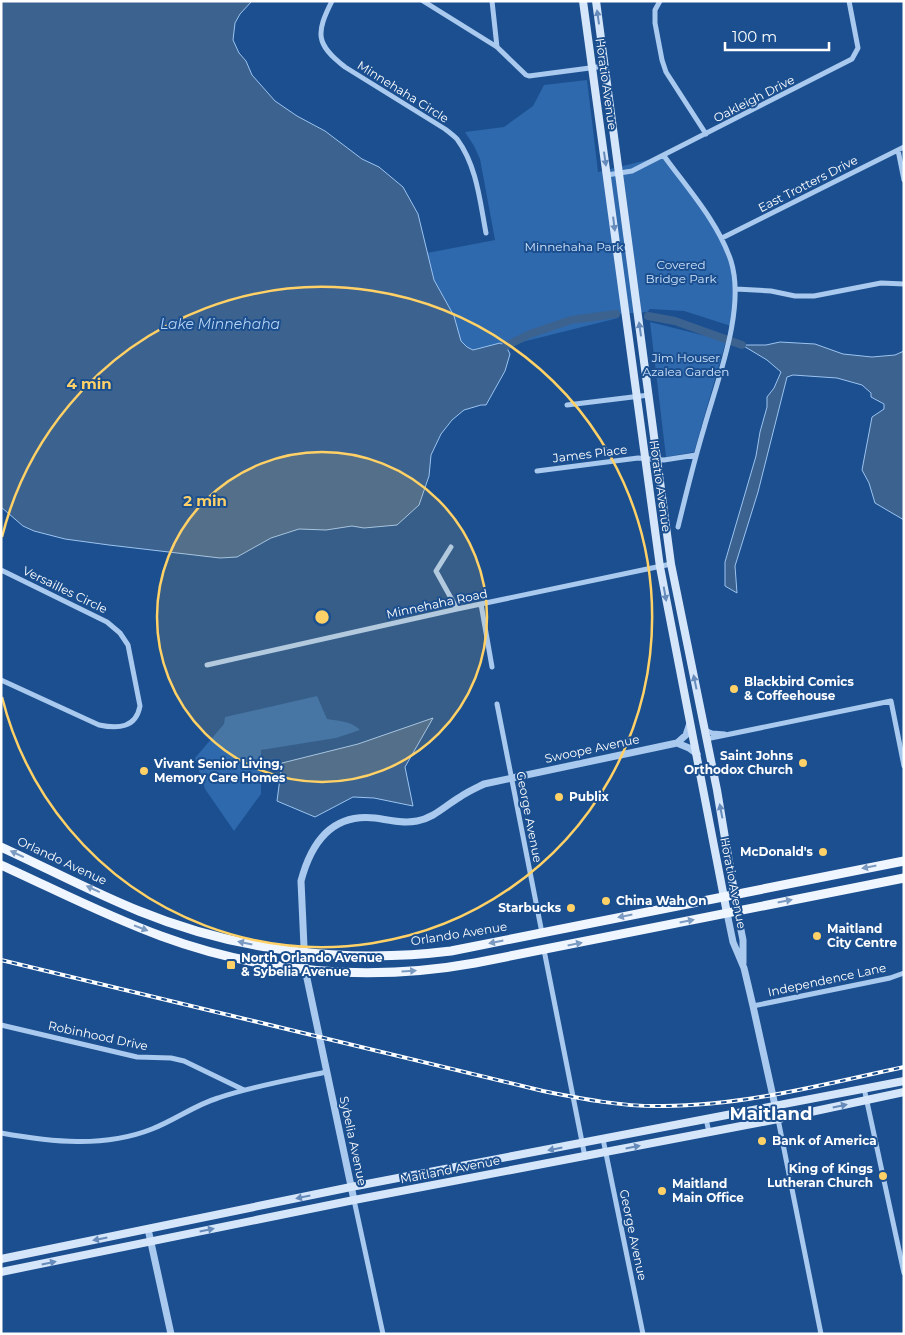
<svg xmlns="http://www.w3.org/2000/svg" width="905" height="1335" font-family="Montserrat,sans-serif">
	<style>
		.green { fill: #2e69ad }
		.water { fill: #3c6290; stroke: #9cc4f0 }
		.lines { fill: none; stroke-linecap: round; stroke-linejoin: round }
		.canal { stroke: #3c6290; stroke-width: 8 }
		.minor { stroke: #a9c9ee; stroke-width: 5 }
		.tertiary { stroke: #a9c9ee; stroke-width: 7 }
		.secondary { stroke: #d6e6fa; stroke-width: 8 }
		.primary { stroke: #f0f6ff; stroke-width: 9 }
		.rail-casing { stroke: #fff; stroke-width: 4 }
		.rail { stroke: #1b4f8f; stroke-width: 2; stroke-dasharray: 5.5; stroke-linecap: butt }
		.oneway { fill: #668bba }
		.oneway2 { fill: #7b9ac1 }
		.ring { fill: none; stroke: #ffd166; stroke-width: 2.5 }
		.poi-dot { fill: #ffd166; stroke: #1b4f8f; stroke-width: 2 }
		.labels { text-anchor: middle; stroke-width: 4; stroke-linejoin: round; paint-order: stroke }
		.street-label { font-size: 12px; fill: #fff; stroke: #1b4f8f }
		.park-label { font-size: 12px; fill: #cfe3fa; stroke: #1b4f8f }
		.poi-label { font-size: 12px; font-weight: bold; fill: #fff; stroke: #1b4f8f; text-anchor: start }
		.water-label { font-size: 14px; font-style: italic; fill: #b5d3f5; stroke: #1b4f8f }
		.district-label { font-size: 18px; font-weight: bold; fill: #fff; stroke: #1b4f8f }
		.centre { fill: #ffd166; stroke: #1b4f8f; stroke-width: 2.5 }
		.ring-label { font-size: 15px; text-anchor: middle; font-weight: bold; fill: #ffd166; stroke: #1b4f8f; stroke-width: 4; stroke-linejoin: round; paint-order: stroke }
	</style>
	<rect width="100%" height="100%" fill="#1b4f8f"/>
	<!-- green -->
	<path class="green" d="M587,80L598,172L664,156L717,230L735,279L731,326L684,311L650,309L647,312L616,314L618,318L506,346L500,343L473,350L467,347L461,341L454,316L434,280L427,253L495,240L480,159L474,146L465,132L504,127L533,106L544,85Z
		M650,322L726,341L694,452L666,457Z
		M317,696L327,719C339,721 351,721 360,730L336,738L261,750V794L234,831L205,789L195,758L224,724L225,717Z"/>
	<!-- water -->
	<path class="water" d="M1,1H252L240,14L235,23L233,40L239,53L246,61L252,75L275,101L297,116L325,131L362,159L379,167L403,187L418,214L434,280L454,316L461,341L467,347L473,350L500,343L506,346L510,354L505,371L486,405H481L464,410L452,420L441,434L431,455L429,476L419,505L397,525L364,528L352,526L326,530L299,529L271,538L237,557L220,558L109,545L65,539L34,531L23,526L1,507Z
		M780,342L815,344L843,354L872,357L895,355L904,351V520L875,503L869,483L862,470L872,417L884,409V404L871,397V393L862,385L837,378L793,375L787,377L758,492L735,566L737,593L725,586V562L756,456L760,432L767,407V397L774,388L781,372L767,360L742,345H766Z
		M433,718L405,767L413,806L374,798L353,797L315,817L277,801L282,763L358,744Z"/>
	<g class="lines">
		<!-- canal -->
		<path class="canal" d="M648,316L675,321L742,345
			M506,346L530,334L571,320L616,314"/>
		<!-- minor -->
		<path class="minor" d="M332,1C316,33 315,44 345,67L445,129C449,132 454,136 457,139C477,166 480,202 486,233
			M423,1L497,47L526,75L529,76L605,66
			M492,1L497,47
			M660,1L655,10V23L662,60L666,72L706,134
			M898,150L904,180
			M664,156C688,189 718,222 731,261C746,309 717,381 704,428C694,461 686,494 678,527
			M607,175L632,171L852,59L858,48L849,1
			M722,238L904,147
			M736,289L771,291L795,296H814L881,283L904,284
			M567,405L649,395
			M537,471L638,458L664,460L696,455
			M451,547L436,571L457,609
			M1,570L107,622L120,633L128,645L140,706C136,728 118,729 99,725L1,680
			M481,604L492,667
			M207,665L457,609L671,564
			M497,704L542,933
			M705,730L712,733L725,734
			M706,739L891,701L904,766
			M544,950L585,1157
			M753,1006L890,978L904,973
			M1,1025L137,1057L171,1058L184,1061L244,1090
			M864,1088L904,1273
			M706,1119L709,1132
			M778,1119L821,1334
			M1,1133C51,1142 104,1148 152,1129C175,1120 195,1105 218,1098C253,1086 290,1080 326,1072
			M603,1139L643,1334
			M354,1200L383,1334"/>
		<!-- tertiary -->
		<path class="tertiary" d="M677,743L689,748L697,754
			M737,910L743,940V963
			M727,913L733,942L744,968L753,1006L778,1119
			M354,1200L305,969L301,881C311,843 332,813 375,818C389,820 403,824 417,821C434,818 446,805 460,797C467,792 476,788 484,784L677,743L686,735L690,723
			M148,1229L171,1334"/>
		<!-- secondary -->
		<path class="secondary" d="M583,1L660,567L727,913
			M596,1L671,564L717,790L737,910
			M1,1259L351,1187L904,1081
			M1,1272L354,1200L778,1119L904,1092"/>
		<!-- primary -->
		<path class="primary" d="M1,847C47,868 92,892 139,911C237,951 345,964 451,951L904,861
			M1,865C54,889 106,916 161,936C261,973 370,982 475,963L904,878"/>
		<defs>
			<path id="rail" d="M1,960L543,1091C583,1099 623,1107 663,1106C744,1106 825,1084 904,1067"/>
		</defs>
		<!-- rail casing -->
		<use href="#rail" class="rail-casing"/>
		<!-- rail -->
		<use href="#rail" class="rail"/>
	</g>
	<!-- one-way arrows -->
	<defs><path id="oneway-solid" d="M-6-.8H1V-3.2L6.5 0L1 3.2V.8H-6Z" transform="scale(1.25)"/></defs>
	<g class="oneway">
		<use href="#oneway-solid" transform="translate(598 17) rotate(-98)"/>
		<use href="#oneway-solid" transform="translate(605 159) rotate(82)"/>
		<use href="#oneway-solid" transform="translate(614 224) rotate(83)"/>
		<use href="#oneway-solid" transform="translate(640 329) rotate(-98)"/>
		<use href="#oneway-solid" transform="translate(665 594) rotate(80)"/>
		<use href="#oneway-solid" transform="translate(695 682) rotate(-102)"/>
		<use href="#oneway-solid" transform="translate(721 811) rotate(-101)"/>
		<use href="#oneway-solid" transform="translate(840 1106) rotate(-12)"/>
		<use href="#oneway-solid" transform="translate(633 1147) rotate(-11)"/>
		<use href="#oneway-solid" transform="translate(555 1149) rotate(169)"/>
		<use href="#oneway-solid" transform="translate(303 1197) rotate(168)"/>
		<use href="#oneway-solid" transform="translate(207 1230) rotate(-12)"/>
		<use href="#oneway-solid" transform="translate(100 1239) rotate(169)"/>
		<use href="#oneway-solid" transform="translate(49 1263) rotate(-12)"/>
	</g>
	<g class="oneway2">
		<use href="#oneway-solid" transform="translate(17 854) rotate(-155)"/>
		<use href="#oneway-solid" transform="translate(869 867) rotate(169)"/>
		<use href="#oneway-solid" transform="translate(93 889) rotate(-155)"/>
		<use href="#oneway-solid" transform="translate(785 901) rotate(-11)"/>
		<use href="#oneway-solid" transform="translate(625 916) rotate(169)"/>
		<use href="#oneway-solid" transform="translate(687 921) rotate(-11)"/>
		<use href="#oneway-solid" transform="translate(141 928) rotate(21)"/>
		<use href="#oneway-solid" transform="translate(496 942) rotate(169)"/>
		<use href="#oneway-solid" transform="translate(245 943) rotate(-168)"/>
		<use href="#oneway-solid" transform="translate(575 944) rotate(-11)"/>
		<use href="#oneway-solid" transform="translate(409 971) rotate(-4)"/>
	</g>
	<!-- distance rings -->
	<circle cx="322" cy="617" r="165" fill="#ffd166" fill-opacity=".12"/>
	<g class="ring">
		<circle cx="322" cy="617" r="165"/>
		<path d="M2 537A330 330 0 1 1 2 697"/>
	</g>
	<!-- markers -->
	<g class="poi-dot">
		<circle cx="734" cy="689" r="5"/>
		<circle cx="803" cy="763" r="5"/>
		<circle cx="144" cy="771" r="5"/>
		<circle cx="559" cy="797" r="5"/>
		<circle cx="823" cy="852" r="5"/>
		<circle cx="606" cy="901" r="5"/>
		<circle cx="571" cy="908" r="5"/>
		<circle cx="817" cy="936" r="5"/>
		<rect x="226" y="960" width="10" height="10" rx="2.5"/>
		<circle cx="762" cy="1141" r="5"/>
		<circle cx="883" cy="1176" r="5"/>
		<circle cx="662" cy="1191" r="5"/>
	</g>
	<g class="labels">
		<!-- street labels -->
		<g class="street-label">
			<text transform="translate(606 84) rotate(82)" y="4">Horatio Avenue</text>
			<text transform="translate(403 92) rotate(32)" y="4">Minnehaha Circle</text>
			<text transform="translate(754 99) rotate(-27)" y="4">Oakleigh Drive</text>
			<text transform="translate(808 184) rotate(-27)" y="4">East Trotters Drive</text>
			<text transform="translate(590 454) rotate(-7)" y="4">James Place</text>
			<text transform="translate(660 486) rotate(82)" y="4">Horatio Avenue</text>
			<text transform="translate(65 590) rotate(26)" y="4">Versailles Circle</text>
			<text transform="translate(437 604) rotate(-12)" y="4">Minnehaha Road</text>
			<text transform="translate(592 749) rotate(-12)" y="4">Swoope Avenue</text>
			<text transform="translate(529 817) rotate(79)" y="4">George Avenue</text>
			<text transform="translate(62 861) rotate(25)" y="4">Orlando Avenue</text>
			<text transform="translate(733 883) rotate(79)" y="4">Horatio Avenue</text>
			<text transform="translate(459 934) rotate(-9)" y="4">Orlando Avenue</text>
			<text transform="translate(827 980) rotate(-12)" y="4">Independence Lane</text>
			<text transform="translate(98 1036) rotate(12)" y="4">Robinhood Drive</text>
			<text transform="translate(353 1141) rotate(78)" y="4">Sybelia Avenue</text>
			<text transform="translate(450 1170) rotate(-11)" y="4">Maitland Avenue</text>
			<text transform="translate(633 1235) rotate(78)" y="4">George Avenue</text>
		</g>
		<!-- park labels -->
		<g class="park-label">
			<text x="574" y="251">Minnehaha Park</text>
			<text x="681" y="269">Covered<tspan x="681" dy="14">Bridge Park</tspan></text>
			<text x="686" y="362">Jim Houser<tspan x="686" dy="14">Azalea Garden</tspan></text>
		</g>
		<!-- poi labels -->
		<g class="poi-label">
			<text x="744" y="686">Blackbird Comics<tspan x="744" dy="14">&amp; Coffeehouse</tspan></text>
			<text x="793" y="760" text-anchor="end">Saint Johns<tspan x="793" dy="14">Orthodox Church</tspan></text>
			<text x="154" y="768">Vivant Senior Living,<tspan x="154" dy="14">Memory Care Homes</tspan></text>
			<text x="569" y="801">Publix</text>
			<text x="813" y="856" text-anchor="end">McDonald's</text>
			<text x="616" y="905">China Wah On</text>
			<text x="561" y="912" text-anchor="end">Starbucks</text>
			<text x="827" y="933">Maitland<tspan x="827" dy="14">City Centre</tspan></text>
			<text x="241" y="962">North Orlando Avenue<tspan x="241" dy="14">&amp; Sybelia Avenue</tspan></text>
			<text x="772" y="1145">Bank of America</text>
			<text x="873" y="1173" text-anchor="end">King of Kings<tspan x="873" dy="14">Lutheran Church</tspan></text>
			<text x="672" y="1188">Maitland<tspan x="672" dy="14">Main Office</tspan></text>
		</g>
		<!-- water labels -->
		<g class="water-label">
			<text x="220" y="329">Lake Minnehaha</text>
		</g>
		<!-- district labels -->
		<g class="district-label">
			<text x="771" y="1120">Maitland</text>
		</g>
	</g>
	<circle cx="322" cy="617" r="8" class="centre"/>
	<g class="ring-label">
		<text x="89" y="389">4 min</text>
		<text x="205" y="506">2 min</text>
	</g>
	<!-- border -->
	<rect width="905" height="1335" fill="none" stroke="#ffffff" stroke-width="5"/>
	<!-- scale -->
	<path d="M725 42v8h104v-8" fill="none" stroke="#ffffff" stroke-width="2.5"/>
	<text x="732" y="42" font-size="15" fill="#ffffff" stroke="#1b4f8f" stroke-width="4" paint-order="stroke">100 m</text>
</svg>
